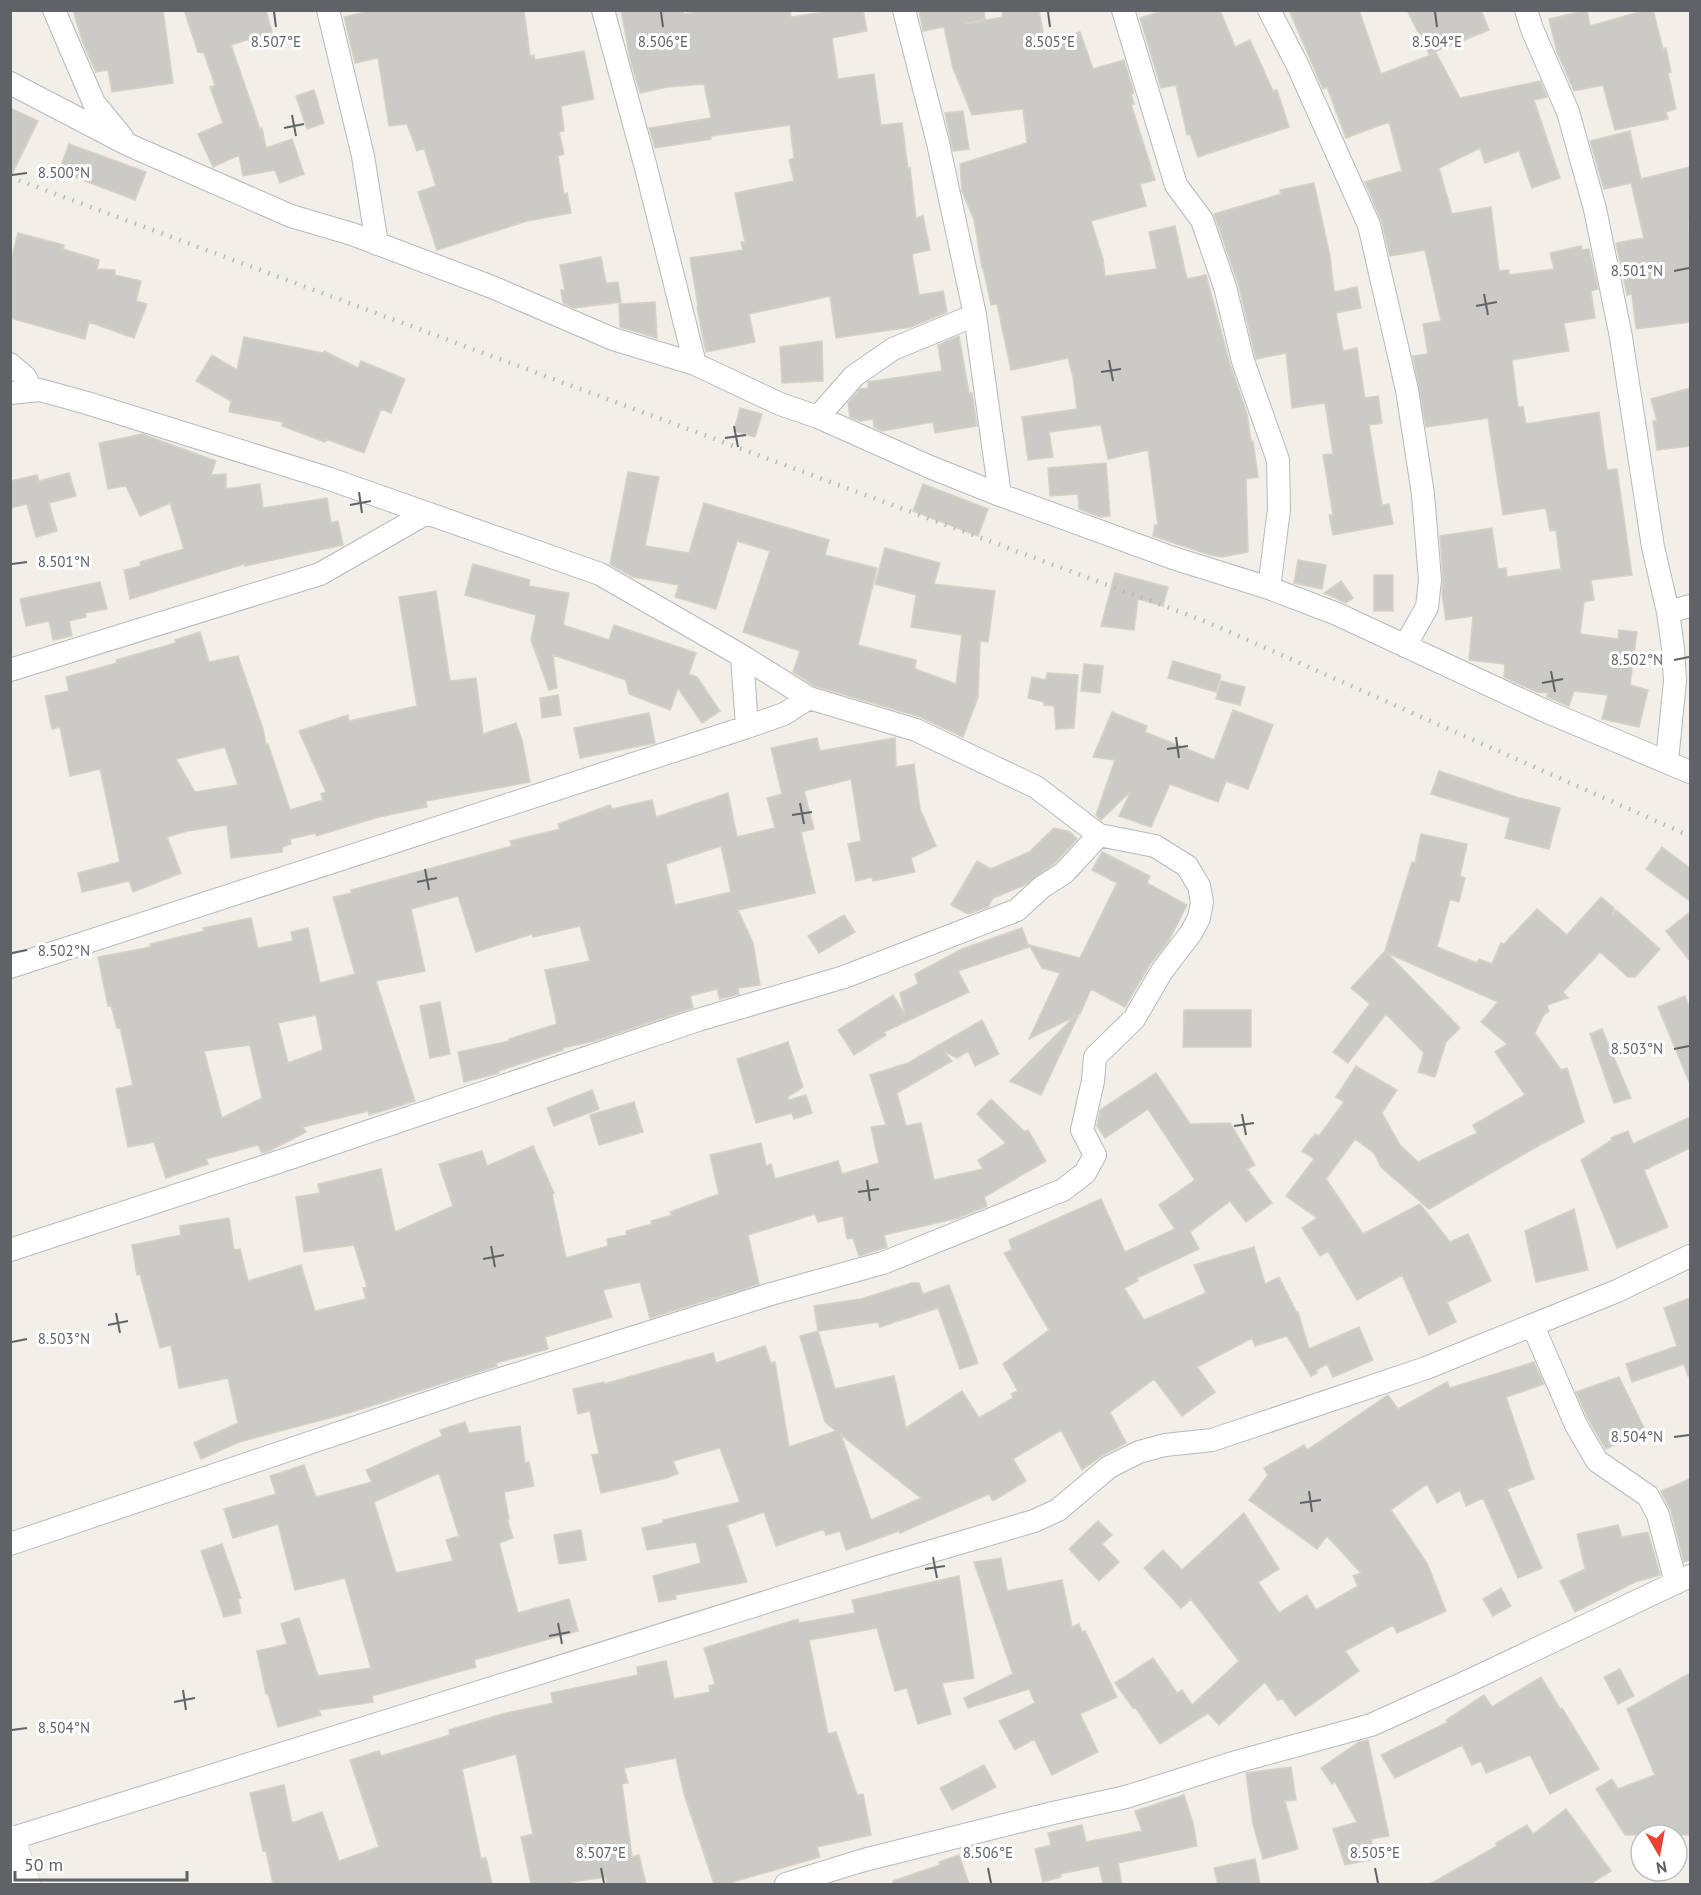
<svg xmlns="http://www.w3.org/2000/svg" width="1701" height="1895" font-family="'PT Sans',sans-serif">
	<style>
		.building { fill: #cccac5; stroke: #d6d1c6; stroke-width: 1.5; fill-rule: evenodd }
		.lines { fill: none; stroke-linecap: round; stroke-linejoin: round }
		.street-casing { stroke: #b5b8bc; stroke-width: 24 }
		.secondary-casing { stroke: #b6babf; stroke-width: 33 }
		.street { stroke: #fff; stroke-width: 22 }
		.secondary { stroke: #fff; stroke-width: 32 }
		.rail { stroke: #b6b7b8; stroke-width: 4.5; stroke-dasharray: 1.5 8; stroke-linecap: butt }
		.ticks { fill: none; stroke: #5f6368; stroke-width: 2 }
		.ticks-label { font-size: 15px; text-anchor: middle; fill: #5f6368; stroke: #fff; stroke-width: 6; stroke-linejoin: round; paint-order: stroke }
	</style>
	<rect width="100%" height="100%" fill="#f1efe8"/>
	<!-- building -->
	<path class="building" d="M73,10H163L173,83L112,92L108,70L96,72L83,43Z
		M184,10H266L272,32L231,45L260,129L262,128L266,148L292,139L304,174L280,183L275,170L243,176L239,155L213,167L198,134L223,123L210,87L215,85L204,53L198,52Z
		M373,10H524L530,56L534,55L535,60L584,51L594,99L561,106L564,131L559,132L564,154L558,156L564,194L567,193L571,213L527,221L437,250L418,192L436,186L424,148L417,151L407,124L389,126L378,58L355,63L344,17Z
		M621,10H683L684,14L703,10H790L791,17L837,10H863L867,31L832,38L838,79L874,74L881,125L902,123L908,169L910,168L916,218L923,216L930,250L912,254L919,295L943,291L947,312L911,327L836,338L830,296L749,314L755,342L706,352L697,307L698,306L690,258L743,250L741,242H745L735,193L794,181L789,160L794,158L790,125L711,136V139L655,148L649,128L711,118L704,84L667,87L640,93L630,59Z
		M919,10H984L985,19L965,24L1003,17L1002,10H1039L1045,43L1080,32L1093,69L1124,60L1134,93L1131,94L1134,104H1131L1155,180L1140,184L1146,206L1091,221L1103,259L1105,276L1157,269L1149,232L1175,226L1187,279L1206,275L1230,364L1247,414L1251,441H1253L1258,477L1246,479L1248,552L1222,557L1210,555L1153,536L1155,525H1158L1148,450L1108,459L1101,425L1049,432L1053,457L1028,460L1022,417L1077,409L1073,377L1068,358L1011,370L997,304L991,305L983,268H982L974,220L962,191L960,164L1027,143L1023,109L972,115L953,68L944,27L923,31Z
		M1165,10H1220L1235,47L1250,40L1273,91L1277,90L1289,127L1198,157L1190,134L1187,135L1176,85L1161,88L1140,18Z
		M1289,10H1359L1381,74L1436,53L1460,98L1540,81L1547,97L1534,100L1560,178L1532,188L1519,151L1485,163L1480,148L1439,168L1452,214L1491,207L1499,271L1509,270V275L1554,269L1550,253L1581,246L1582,250L1589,249L1598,289L1591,291L1595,318L1564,323L1569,351L1512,360L1518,407H1523L1526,424L1599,412L1607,470L1617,469L1632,575L1591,580L1594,600L1584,602L1580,634L1618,639L1619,630L1637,632L1630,685L1648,690L1639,727L1602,719L1608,695L1574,691L1569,706L1547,697L1548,693L1537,692L1504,677L1505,664L1469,660L1473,616L1446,620L1442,594L1443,579L1440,536L1492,528L1498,569L1506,568L1507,577L1561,569L1556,530L1550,531L1546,508L1503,515L1488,418L1426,427L1413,356L1428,354L1423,324L1441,321L1425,250L1390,256L1381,220L1365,182L1402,171L1389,122L1346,138L1327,87L1323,89Z
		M1407,10H1481L1489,30L1429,54Z
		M1587,10L1590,26L1646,10H1653L1663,49L1666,48L1671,72L1668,73L1676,109L1666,112L1668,119L1615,130L1603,85L1574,91L1557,52L1549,19Z
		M314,90L324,123L307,129L296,96Z
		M10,108L38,121L10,178Z
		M963,111L969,149L953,151L945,113Z
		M1630,131L1641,179L1690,167V222L1688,223L1690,239V322L1636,329L1632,294L1627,295L1616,243L1644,238L1631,183L1604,189L1590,141Z
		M69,144L146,172L135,200L59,171Z
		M1314,183L1330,256L1334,292L1357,287L1361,308L1336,313L1343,351L1357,348L1365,398L1378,396L1382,423L1369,425L1382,505L1389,504L1393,524L1333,535L1329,515H1333L1323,455L1333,454L1325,403L1292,408L1286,353L1256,359L1238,283L1214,214L1281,194L1280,190Z
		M18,233L64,245L63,249L99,260L97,269L115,270V275L141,281L136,301L147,304L134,338L89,322L85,339L10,318V264Z
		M601,257L606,283L618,282L621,302L574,308L563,303L561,290H565L560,265Z
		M655,302L657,338L620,327L619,304Z
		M959,336L969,393H972L977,426L935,433L933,422L882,431L874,427L873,419L860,421L850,417L848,403L860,389L868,388V382L942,371L938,345Z
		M244,337L323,353L324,351L358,368L361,361L405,379L391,413L381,409L364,453L326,439L325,442L282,426L283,422L229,412L231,401L196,381L212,355L237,370Z
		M822,341L823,381L782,383L780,347Z
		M1690,388V446L1657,450L1653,421H1657L1651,399Z
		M740,408L762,414L755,437L734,431Z
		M142,434L216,461L211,475L226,474V489L260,484L263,508L327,498L331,523L338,521L343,545L245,566L244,564L130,599L124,570L141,566L140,562L184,549L170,503L140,516L126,486L108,489L99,443Z
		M1106,463L1110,516L1100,517L1079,509L1078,494L1050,496L1048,468Z
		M628,472L659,477L645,546L689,553L704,503L829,540L825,555L877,568L858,645L916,660L915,669L956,684L962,635L911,627L916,595L875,584L885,548L940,563L934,584L995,591L988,642L980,641L978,697L963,737L920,717L815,686L793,672L800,651L743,632L770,551L737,541L716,609L675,597L679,585L633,577L610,564Z
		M69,473L76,496L49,503L57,531L36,537L27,504L10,508V481L37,475L39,481Z
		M923,484L988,509L978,536L913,511Z
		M1298,560L1326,565L1322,589L1294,583Z
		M473,564L530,580L529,586L569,593L563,625L609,640L614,625L696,653L689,674L697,677L720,711L702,723L678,688L670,710L629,694L626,680L553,655L557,688L549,690L531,640L536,615L465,595Z
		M1115,573L1168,587L1163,606L1138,599L1134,630L1101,626Z
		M1374,575H1393V611H1374Z
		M1341,581L1353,598L1346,603L1324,593Z
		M100,582L107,609L85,613L86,617L69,621L72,636L53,640L49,621L26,626L20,599Z
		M436,591L450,681L476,678L483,734L516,723L522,740L530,782L426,801L427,807L379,817L316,836V833L290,839L291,844L282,847V852L231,858L227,825L187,831L167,837L181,873L133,892L129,881L82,892L78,873L120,862L100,769L70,776L60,727L52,729L45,696L69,691L66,677L117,663L116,660L176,643L175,640L200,632L209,662L238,656L263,729L266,745L268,744L290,810L323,800L321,794L326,792L299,731L348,715L349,721L417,706L399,597ZM225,747L238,785L195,792L176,759Z
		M1173,661L1221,675L1216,692L1168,678Z
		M1084,664L1103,666L1100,693L1081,691Z
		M1047,673L1078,675L1074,728L1056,729L1054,706L1044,705V702L1028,698L1032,677L1046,680Z
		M1221,681L1245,687L1240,705L1216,699Z
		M558,695L561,715L542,718L540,698Z
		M1233,710L1273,725L1248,789L1226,781L1218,802L1170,784L1151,827L1119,816L1131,791L1101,820L1096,815L1115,760L1093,757L1112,712L1147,726L1145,732L1214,760Z
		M649,713L655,743L580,758L574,728Z
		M817,738L820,751L895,738L896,767L914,764L920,809L936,846L911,858L915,872L873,881L872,877L856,881L848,844L861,841L851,779L804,791L814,829L801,832L815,893L738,910L753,943L760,985L738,988L739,994L720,999L717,989L690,996L693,1008L594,1041L562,1048L563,1050L498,1071L499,1073L464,1082L458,1052L510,1041L509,1039L557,1024L545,970L590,961L580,926L533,937L532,934L476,952L458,896L411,909L425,971L376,981L415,1101L369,1115L368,1111L303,1127L306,1132L269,1151L262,1153L258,1145L206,1159L208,1164L166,1178L154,1142L128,1147L116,1089L133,1085L120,1027L117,1028L111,1005L108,1006L98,957L151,947L150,944L204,931L203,928L251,918L258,948L293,941L291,932L308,928L320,983L355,974L333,897L352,893L351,890L512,846L510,841L560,829L558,824L610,805L612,809L652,800L656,817L728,793L737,837L775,828L767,798L782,794L771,748ZM721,846L731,892L675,905L666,864ZM316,1015L323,1050L288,1063L278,1023ZM250,1045L262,1098L222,1118L204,1051Z
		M1439,771L1516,797L1560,808L1549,849L1505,838L1510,818L1431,794Z
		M1054,828L1070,832L1077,839L1055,863L1025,885L993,898L988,907L968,914L951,905L977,861L991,869L1029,852Z
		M1421,834L1467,844L1460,876L1465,878L1459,902L1450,899L1437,947L1477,963L1479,959L1492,964L1501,943L1504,944L1537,909L1567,935L1601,897L1614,908L1612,916L1616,910L1660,949L1635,977H1628L1600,952L1563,992L1568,998L1547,1005L1549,1011L1543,1016L1535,1033L1561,1070L1567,1068L1584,1122L1538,1146L1429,1209L1381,1167L1374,1153L1355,1139L1326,1179L1363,1234L1420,1204L1450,1242L1468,1234L1491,1281L1447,1302L1456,1322L1429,1335L1402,1275L1357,1300L1328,1251L1320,1256L1302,1228L1317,1218L1286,1196L1314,1159L1302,1151L1315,1134L1319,1136L1344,1102L1336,1097L1356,1066L1397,1090L1382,1113L1400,1145L1418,1162L1477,1133L1473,1125L1525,1095L1495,1052L1507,1044L1481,1022L1498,1002L1387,953L1460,1028L1446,1042L1435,1077L1418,1072L1424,1053L1386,1014L1348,1063L1333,1052L1370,1004L1351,988L1385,951L1412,862L1415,863Z
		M1662,847L1690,868V901L1646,869Z
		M1102,852L1150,876L1147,883L1187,905L1168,942L1150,964L1125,1007L1091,989L1080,1014L1029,1039L1060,973L1042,968L1029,945L1080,958L1117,883L1092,870Z
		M1690,912V961L1666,931Z
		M844,915L855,932L819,953L808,936Z
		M1022,928L1029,947L958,971L969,992L884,1032L886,1035L854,1055L838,1030L893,995L905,1015L900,993L918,984L915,974L962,949Z
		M1685,996L1690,1009V1084L1658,1007Z
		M440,1002L450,1054L430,1058L420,1006Z
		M1184,1010H1251V1047H1183Z
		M1076,1015L1078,1016L1041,1095L1010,1081Z
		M982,1020L999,1054L975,1066L968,1051L957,1058L943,1051L952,1061L897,1093L906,1126L921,1123L934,1180L983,1169L978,1160L1006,1143L977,1114L991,1099L1025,1132L1028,1130L1046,1161L984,1197L987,1206L958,1218L884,1235L887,1247L859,1256L853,1238L847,1239L843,1216L818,1222L815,1214L748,1235L759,1284L650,1318L640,1282L603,1290L612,1317L545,1337L548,1349L496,1363L497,1366L352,1412L239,1442L201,1459L194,1443L238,1423L228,1378L179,1388L171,1345L160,1348L140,1274L137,1275L132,1245L181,1235L180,1226L229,1218L234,1250L240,1249L248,1281L301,1265L315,1311L366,1299L363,1288L367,1287L354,1245L304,1252L296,1197L320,1193L318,1184L381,1169L395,1232L453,1206L439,1164L482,1151L487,1166L533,1146L554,1193L552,1194L566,1258L608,1246L607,1239L627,1235L626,1231L652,1224L651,1221L672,1215L670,1212L719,1194L710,1155L761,1143L766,1166L771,1164L775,1179L838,1161L842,1174L879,1163L871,1127L886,1125L870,1075L908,1063Z
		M1602,1029L1631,1098L1614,1103L1590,1034Z
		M788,1042L803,1087L788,1097L789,1100L806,1095L812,1113L794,1119L792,1113L756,1123L737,1059Z
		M1156,1073L1190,1124L1230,1123L1255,1165L1247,1169L1272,1203L1246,1222L1230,1201L1190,1232L1199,1249L1137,1278L1138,1281L1124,1288L1144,1320L1206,1293L1194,1265L1254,1247L1265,1284L1279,1277L1297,1313L1298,1312L1309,1349L1359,1327L1373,1360L1333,1377L1327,1364L1316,1370L1317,1373L1311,1376L1287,1336L1255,1346L1252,1338L1197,1367L1215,1392L1182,1416L1154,1379L1110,1412L1126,1443L1103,1455L1082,1470L1061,1430L1013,1459L1026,1481L993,1501L989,1494L900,1533L899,1531L846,1550L840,1531L826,1535L824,1529L776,1546L764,1512L727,1525L747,1582L675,1595L676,1599L659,1602L653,1576L701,1563L696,1542L647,1550L642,1528L663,1523V1520L740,1502L720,1448L673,1461L678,1473L667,1478L601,1493L592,1455L599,1454L590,1411L578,1414L573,1389L604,1382V1384L713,1353L716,1363L765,1346L771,1363L775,1362L789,1447L836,1431L825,1422L800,1336L818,1331L814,1306L861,1299L912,1283H919L923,1294L949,1285L978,1363L960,1369L938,1308L880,1327L878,1322L818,1331L835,1389L894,1376L906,1428L962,1391L979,1418L1013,1398L1011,1394L1018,1391L1003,1364L1049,1330L1004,1253L1012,1250L1009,1240L1101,1199L1125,1252L1175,1229L1159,1205L1195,1180L1148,1109L1105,1138L1097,1126L1100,1110ZM841,1435L921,1498L871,1520Z
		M592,1090L599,1109L554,1126L547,1108Z
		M634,1102L643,1132L599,1145L590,1115Z
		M1690,1117V1148L1644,1170L1668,1227L1617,1248L1581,1160L1612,1140L1611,1138L1628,1131L1633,1144Z
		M1574,1209L1588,1270L1536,1282L1525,1231Z
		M1690,1298V1375L1688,1376L1684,1364L1632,1382L1626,1364L1677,1346L1664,1308Z
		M1534,1362L1544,1384L1506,1397L1534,1479L1507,1489L1542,1568L1518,1578L1483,1498L1466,1506L1460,1490L1437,1503L1427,1484L1391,1510L1427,1563L1446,1611L1397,1633L1393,1625L1345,1651L1359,1671L1295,1716L1282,1698L1278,1701L1265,1682L1219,1725L1208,1713L1160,1744L1135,1707L1133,1708L1115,1683L1153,1658L1177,1693L1182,1690L1192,1705L1239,1661L1191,1599L1181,1608L1144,1568L1163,1550L1182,1570L1244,1513L1279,1569L1258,1582L1279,1613L1307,1595L1316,1610L1358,1586L1353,1576L1361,1573L1327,1536L1317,1549L1249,1500L1268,1475L1264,1468L1304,1445L1307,1450L1388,1395L1398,1409L1447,1382L1450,1388Z
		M1619,1377L1645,1430L1606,1449L1588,1419L1576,1392Z
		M465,1422L469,1433L520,1426L525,1463L529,1462L534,1486L504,1492L509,1519H507L513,1538L499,1543L518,1613L569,1599L578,1631L474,1660L476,1667L372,1696L373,1702L319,1710L321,1715L278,1727L268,1694H266L257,1651L287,1644L281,1624L299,1618L318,1676L371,1668L345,1578L295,1590L278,1524L233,1538L224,1509L276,1494L270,1476L304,1465L316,1497L372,1482L366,1470L442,1436L440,1430ZM439,1473L459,1536L446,1540L453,1561L396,1573L374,1502Z
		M1690,1479V1560L1684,1562L1671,1511L1661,1491Z
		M1098,1521L1112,1535L1102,1544L1119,1562L1099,1581L1069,1549Z
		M1618,1525L1622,1537L1648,1532L1660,1575L1635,1582L1575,1612L1560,1581L1585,1569L1577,1534Z
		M581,1530L586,1560L559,1564L554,1535Z
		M222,1544L241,1598L238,1599L241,1613L224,1617L201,1551Z
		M1001,1558L1007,1591L1062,1580L1072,1627L1079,1624L1082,1632L1085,1631L1117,1697L1080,1714L1098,1752L1052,1775L1034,1739L1015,1750L999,1721L1035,1703L1029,1689L968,1708L964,1698L1013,1674L974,1562Z
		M959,1576L974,1678L942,1683L951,1714L918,1724L907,1688L895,1691L877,1628L809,1640L828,1734L836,1732L857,1795L863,1794L871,1835L817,1847L820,1857L726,1884H714L684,1794L676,1758L624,1768L628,1783L622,1784L632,1857L639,1855L646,1884H607L606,1877L571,1882L572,1884H531L521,1837L533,1834L516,1754L462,1769L481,1859L486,1858L492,1884H273L266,1850L263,1851L250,1793L284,1785L292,1823L322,1812L339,1861L379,1847L350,1760L379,1751L381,1756L450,1735L449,1730L502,1714L553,1703L551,1693L638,1675L637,1667L666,1661L674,1699L710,1692L709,1686L715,1684L704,1648L798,1619L799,1623L855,1613L852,1600Z
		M1501,1588L1511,1606L1493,1616L1483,1599Z
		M1620,1669L1634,1696L1618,1704L1604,1677Z
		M1690,1673V1835H1625L1596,1789L1612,1779L1618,1789L1655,1775L1627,1709Z
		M1541,1677L1560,1709L1562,1708L1599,1769L1550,1794L1530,1755L1486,1773L1481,1761L1472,1765L1462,1745L1395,1778L1381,1755L1448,1722L1446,1720L1484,1695L1492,1707Z
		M1368,1740L1389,1836L1371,1839L1375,1859L1345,1865L1333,1829L1357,1822L1335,1782L1332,1784L1321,1768L1359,1742Z
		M984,1765L996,1787L952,1810L940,1788Z
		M1291,1767L1296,1800L1285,1801L1298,1849L1263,1859L1253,1824L1246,1773Z
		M1184,1795L1193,1823L1197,1846L1118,1863L1122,1884H1103L1099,1866L1060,1874L1061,1877L1043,1882L1035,1849L1051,1845L1048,1833L1082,1825L1086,1842L1142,1831L1135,1811Z
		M1566,1809L1611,1871L1590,1884H1430L1497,1846L1496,1843L1527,1825L1533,1834Z
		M959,1855L969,1884H894L893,1881L940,1865L939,1862Z
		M1255,1859L1260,1884H1218L1214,1868Z"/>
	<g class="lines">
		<defs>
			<path id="street" d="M54,10L94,103L122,137
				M328,10L363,156L377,244
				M603,10L645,164L695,364
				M904,10L938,143L975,315L1000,495
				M1123,10L1176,185L1202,220L1225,287L1243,361L1278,460L1279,509L1269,588
				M1269,10L1297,64L1369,225L1407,390L1423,494L1430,580L1427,607L1405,646
				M1526,10L1532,29L1568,112L1595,209L1621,337L1653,547L1668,612L1673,648L1675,681L1667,761
				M10,83L129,145L291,216L352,234L492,287L613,339L695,364L780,404L818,417L930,467L1000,495L1173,558L1269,588L1337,614L1543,710L1690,772
				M10,364L25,377L32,390
				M10,393L40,390L87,403L327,478L600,574L742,656L809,698L916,730L1036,787L1099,835L1155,846L1187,866L1199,886L1202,902L1199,918L1191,933L1162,971L1134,1019L1095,1057L1093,1081L1082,1130L1095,1155L1085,1173L1063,1190L883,1263L771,1294L469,1389L10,1544
				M818,417L854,376L893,349L975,315
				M1668,612L1690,606
				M742,656L747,727
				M10,670L320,574L425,514
				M10,967L747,727L784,714L809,698
				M10,1250L287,1159L698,1020L844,977L1017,910L1042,887L1064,873L1099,835
				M1533,1326L1576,1425L1597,1461L1648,1496L1658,1515L1676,1583
				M10,1839L881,1566L1034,1521L1058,1510L1109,1467L1139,1452L1165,1445L1212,1440L1426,1368L1617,1291L1690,1256
				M786,1884L864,1860L1053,1813L1126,1797L1236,1762L1371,1725L1475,1678L1690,1576"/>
			<path id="secondary" d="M10,1841L24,1884"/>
		</defs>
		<!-- street casing -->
		<use href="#street" class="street-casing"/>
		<!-- secondary casing -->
		<use href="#secondary" class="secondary-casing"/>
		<!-- street -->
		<use href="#street" class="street"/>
		<!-- secondary -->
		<use href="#secondary" class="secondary"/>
		<!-- rail -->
		<path class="rail" d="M10,177L1207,622L1690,836"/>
	</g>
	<!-- ticks -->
	<path class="ticks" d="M274,12L276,27M661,12L663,27M1048,12L1050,27M1435,12L1437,27M292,115L296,136M284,128L304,124M12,175L27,173M1674,271L1689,268M1484,294L1488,315M1476,306L1497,302M1109,360L1113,381M1101,372L1121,369M734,426L738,447M725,438L746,435M359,492L362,513M350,505L371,501M12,564L27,562M1674,660L1689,657M1551,671L1555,692M1542,683L1563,679M1176,737L1179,758M1167,749L1188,746M800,803L804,824M792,815L812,812M425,869L429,890M417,882L437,878M12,953L27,950M1674,1049L1689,1046M1242,1114L1246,1135M1234,1126L1254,1123M867,1180L870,1201M858,1192L879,1189M491,1246L495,1267M483,1259L504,1255M116,1313L120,1333M108,1325L128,1321M12,1342L27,1339M1674,1437L1689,1435M1309,1491L1312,1512M1300,1503L1321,1500M933,1557L937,1578M925,1569L945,1566M558,1623L562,1644M549,1636L570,1632M183,1690L186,1710M174,1702L195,1698M12,1730L27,1728M601,1868L604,1883M988,1868L991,1883M1375,1868L1378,1883"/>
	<g class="ticks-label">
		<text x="276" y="47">8.507°E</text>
		<text x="663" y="47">8.506°E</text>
		<text x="1050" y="47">8.505°E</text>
		<text x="1437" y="47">8.504°E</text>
		<text x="64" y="178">8.500°N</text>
		<text x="1637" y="276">8.501°N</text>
		<text x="64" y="567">8.501°N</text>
		<text x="1637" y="665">8.502°N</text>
		<text x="64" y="956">8.502°N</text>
		<text x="1637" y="1054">8.503°N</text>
		<text x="64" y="1344">8.503°N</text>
		<text x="1637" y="1442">8.504°N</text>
		<text x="64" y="1733">8.504°N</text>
		<text x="601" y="1858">8.507°E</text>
		<text x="988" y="1858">8.506°E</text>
		<text x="1375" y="1858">8.505°E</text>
	</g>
	<!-- border -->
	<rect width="1701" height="1895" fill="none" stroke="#5f6368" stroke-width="24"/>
	<!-- north arrow -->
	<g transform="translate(1659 1853) rotate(170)"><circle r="28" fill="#ffffff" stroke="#bfc1c3" stroke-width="1.5"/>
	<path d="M0-4.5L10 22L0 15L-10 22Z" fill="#ea4335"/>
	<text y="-9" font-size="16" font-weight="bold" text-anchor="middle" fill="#5f6368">N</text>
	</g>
	<!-- scale -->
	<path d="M15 1871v9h172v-9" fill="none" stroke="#5f6368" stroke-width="3"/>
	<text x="24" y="1871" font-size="18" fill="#5f6368" stroke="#ffffff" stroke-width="4.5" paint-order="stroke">50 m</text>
</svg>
